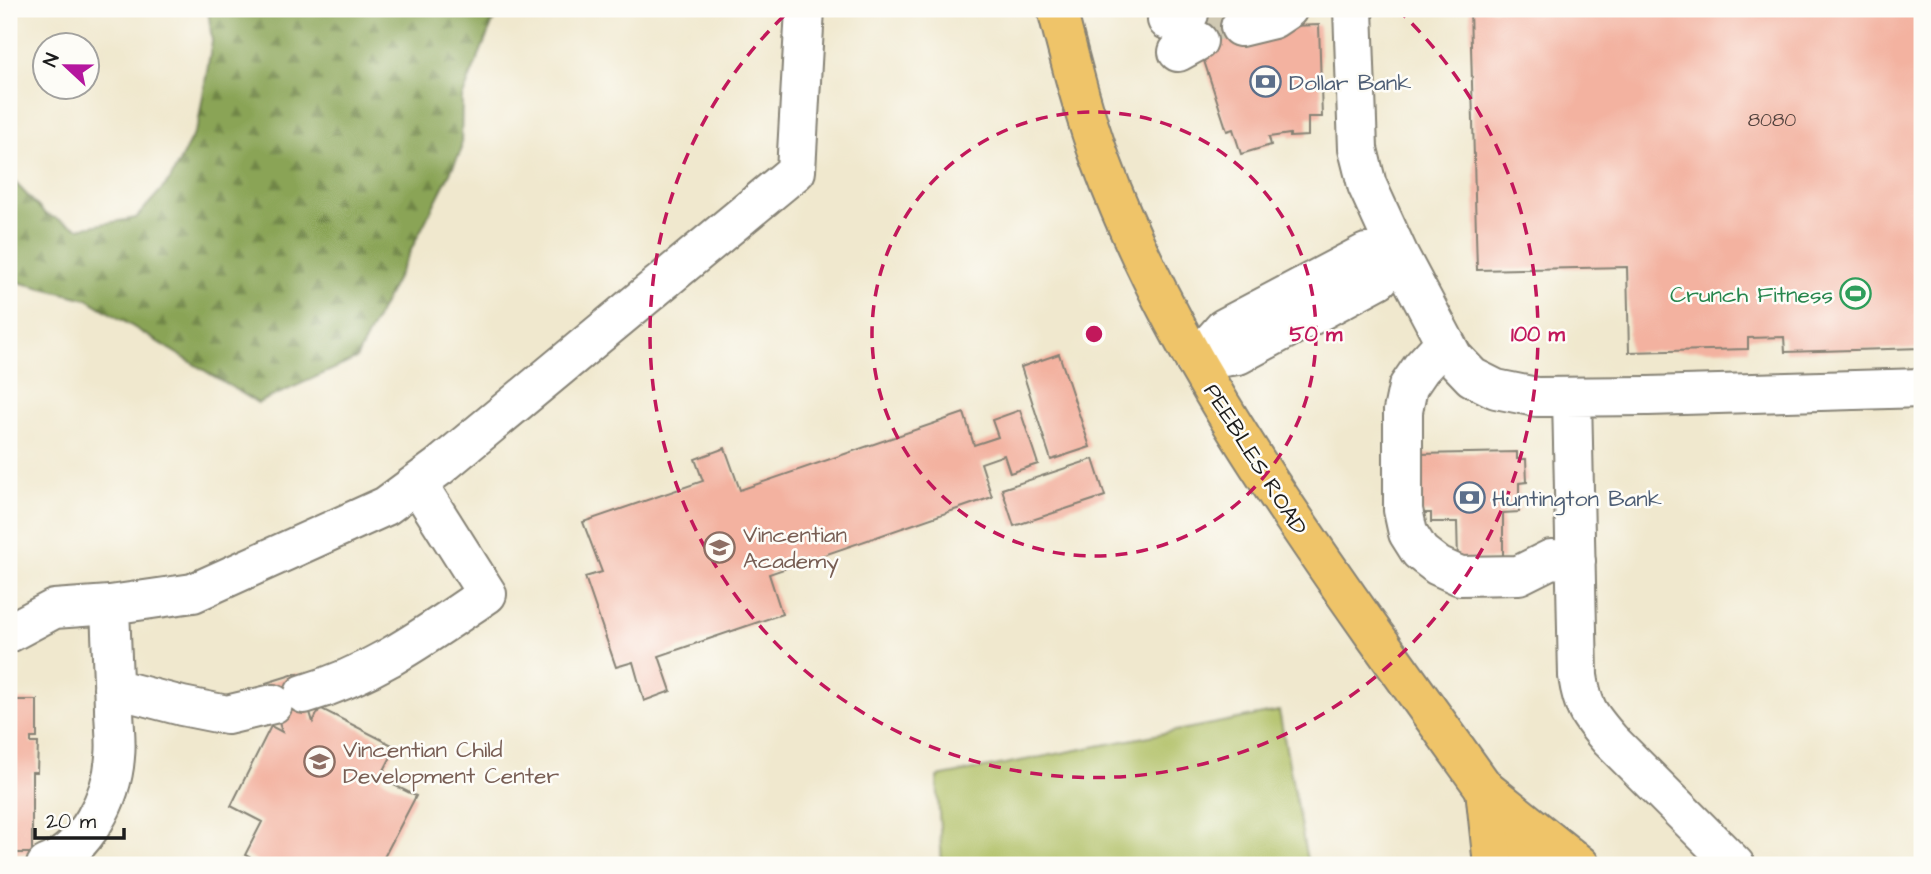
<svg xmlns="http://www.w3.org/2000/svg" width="1931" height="874" font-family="'Architects Daughter',sans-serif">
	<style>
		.forest { fill: url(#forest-firs); stroke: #536039; stroke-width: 2 }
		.park { fill: #adbd60; stroke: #646c3e; stroke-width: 2 }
		.building { fill: #f3b2a0 }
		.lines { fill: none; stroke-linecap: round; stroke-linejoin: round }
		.minor-tunnel { stroke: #d0c9b3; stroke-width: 38; stroke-dasharray: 38 19; stroke-linecap: butt }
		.minor-casing { stroke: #868275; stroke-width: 42 }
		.major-casing { stroke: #868275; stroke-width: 42 }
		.highway-casing { stroke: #868275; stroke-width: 42 }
		.minor { stroke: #fff; stroke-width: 38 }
		.major { stroke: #efc469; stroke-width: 38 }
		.highway { stroke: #efc469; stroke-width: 38 }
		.ring { fill: none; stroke: #c2185b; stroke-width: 3.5; stroke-dasharray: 12 9 }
		.labels { text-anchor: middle; stroke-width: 5; stroke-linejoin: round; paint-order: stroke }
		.number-label { font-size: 19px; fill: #52423d }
		.service-label { font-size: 23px; fill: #4e5e75; stroke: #fdfcf7; text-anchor: start }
		.leisure-label { font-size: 23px; fill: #27864d; stroke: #fdfcf7; text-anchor: end }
		.street-label { font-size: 23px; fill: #1c1c1c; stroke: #fdfcf7 }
		.education-label { font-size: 23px; fill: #785e54; stroke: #fdfcf7; text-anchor: start }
		.centre { fill: #c2185b; stroke: #fdfcf7; stroke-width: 3.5 }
		.ring-label { font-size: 21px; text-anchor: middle; font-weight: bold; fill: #c2185b; stroke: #fdfcf7; stroke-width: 5; stroke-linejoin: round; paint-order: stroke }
	</style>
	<defs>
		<pattern id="forest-firs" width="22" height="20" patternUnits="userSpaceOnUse" patternTransform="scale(1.75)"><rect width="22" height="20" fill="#8aa456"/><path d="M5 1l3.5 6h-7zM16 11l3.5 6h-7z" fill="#708546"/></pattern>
	</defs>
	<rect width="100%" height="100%" fill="#fdfcf7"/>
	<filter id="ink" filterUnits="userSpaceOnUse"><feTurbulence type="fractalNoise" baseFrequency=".0143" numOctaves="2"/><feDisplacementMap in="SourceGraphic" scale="14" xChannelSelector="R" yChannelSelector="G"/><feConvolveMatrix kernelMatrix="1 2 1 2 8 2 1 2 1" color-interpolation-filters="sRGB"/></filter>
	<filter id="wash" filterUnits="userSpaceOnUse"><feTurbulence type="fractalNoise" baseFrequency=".00686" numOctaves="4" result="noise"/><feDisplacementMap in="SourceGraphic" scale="28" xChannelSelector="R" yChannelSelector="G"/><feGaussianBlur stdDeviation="1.57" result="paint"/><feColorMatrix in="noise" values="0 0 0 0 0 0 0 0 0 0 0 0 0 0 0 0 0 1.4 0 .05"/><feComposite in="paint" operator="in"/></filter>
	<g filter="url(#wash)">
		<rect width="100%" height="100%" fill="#f0e8ce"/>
		<!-- forest -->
		<path class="forest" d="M208,9H498L462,98L461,151L356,359L258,403L87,299L9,280V176L45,214L79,228L136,218L170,180L198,125L212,41Z"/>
		<!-- park -->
		<path class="park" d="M1279,711L1308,865H942L937,777Z"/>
		<g id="blocks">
			<!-- building -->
			<path class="building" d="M1187,9H1234L1242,34L1261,27L1319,25L1322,117H1308V136L1290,137V134L1269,137L1271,145L1241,154L1233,129L1227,131Z
				M1470,9H1922V348L1785,352L1784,337L1748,338V349L1629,352L1627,267L1477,270Z
				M1059,354L1090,447L1051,460L1021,367Z
				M1020,410L1038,464L1010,473L1004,455L981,463L992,497L769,574L782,614L659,656L671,691L644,701L633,662L616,667L585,577L602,572L583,522L703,481L695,459L725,448L740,490L964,413L974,445L998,437L992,420Z
				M1517,452V459H1526L1527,482L1519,483V512L1503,513V559L1458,560L1457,522H1431V513H1420L1419,454Z
				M1093,459L1105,496L1014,526L1002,489Z
				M298,673L313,722L320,708L396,747L380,778L416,796L380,865H347L342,863L341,865H265L245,855L262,822L231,806L271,726L282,732L266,683Z
				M9,700H37V738H31V743H38L37,772H32V853H9Z"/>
		</g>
	</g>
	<g filter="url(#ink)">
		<use href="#blocks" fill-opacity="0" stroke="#868275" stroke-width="2"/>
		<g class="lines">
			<!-- minor-tunnel -->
			<path class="minor-tunnel" d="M1194,28L1236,15"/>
			<defs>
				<path id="minor" d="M1353,9L1358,149L1367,185L1398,253L1453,357L1472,377L1496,389L1536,397L1648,396L1922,388
					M1167,20L1189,14
					M1240,27L1273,19L1288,9
					M1178,52L1198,41
					M1445,342L1421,368L1408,387L1403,411V510L1408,533L1420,552L1438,566L1460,576L1519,575L1551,559L1576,561
					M1195,361L1224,328L1366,253H1398
					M1195,361L1238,355L1379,279L1398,253
					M1572,397L1578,676C1583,709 1589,715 1610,740L1735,865
					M9,633L54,609L110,605L193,593L386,506L439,467L796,171L805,9
					M113,688L182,706L227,715L273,704
					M304,694C374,674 428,634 487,594L417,483
					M46,865C86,849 112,798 115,757C117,741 114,724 114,708C113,674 111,640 110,605"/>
				<path id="major" d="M1057,9C1070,60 1083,112 1101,161C1164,332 1268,485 1373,633C1428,710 1484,788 1540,865"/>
				<path id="highway" d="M1485,789L1580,865
					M1485,789L1493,865"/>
			</defs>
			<!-- minor casing -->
			<use href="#minor" class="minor-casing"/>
			<!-- major casing -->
			<use href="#major" class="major-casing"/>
			<!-- highway casing -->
			<use href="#highway" class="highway-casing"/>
			<!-- minor -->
			<use href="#minor" class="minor"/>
			<!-- major -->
			<use href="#major" class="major"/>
			<!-- highway -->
			<use href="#highway" class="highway"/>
		</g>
	</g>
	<!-- distance rings -->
	<g class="ring">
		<circle cx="1094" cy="334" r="222"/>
		<path d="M1397 9A444 444 0 1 1 791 9"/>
	</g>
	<!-- icons -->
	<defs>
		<symbol id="bank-ring" viewBox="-11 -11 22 22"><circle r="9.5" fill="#fdfcf7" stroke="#5c6f8a" stroke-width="1.5"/><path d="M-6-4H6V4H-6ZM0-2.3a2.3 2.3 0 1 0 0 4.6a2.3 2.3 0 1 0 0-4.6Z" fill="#5c6f8a"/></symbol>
		<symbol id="stadium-ring" viewBox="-11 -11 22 22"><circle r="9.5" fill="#fdfcf7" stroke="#2e9e5b" stroke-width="1.5"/><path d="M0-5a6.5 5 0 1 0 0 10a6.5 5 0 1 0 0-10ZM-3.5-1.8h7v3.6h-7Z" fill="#2e9e5b"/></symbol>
		<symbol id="school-ring" viewBox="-11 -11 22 22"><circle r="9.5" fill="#fdfcf7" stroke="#8d6e63" stroke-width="1.5"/><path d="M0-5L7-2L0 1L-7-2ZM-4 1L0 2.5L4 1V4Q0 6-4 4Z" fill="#8d6e63"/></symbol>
	</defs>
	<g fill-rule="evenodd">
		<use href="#bank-ring" x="1248" y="64" width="35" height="35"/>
		<use href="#stadium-ring" x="1838" y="276" width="35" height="35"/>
		<use href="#bank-ring" x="1452" y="480" width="35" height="35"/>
		<use href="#school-ring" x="702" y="530" width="35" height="35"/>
		<use href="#school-ring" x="302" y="744" width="35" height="35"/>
	</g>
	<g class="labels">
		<!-- number labels -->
		<g class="number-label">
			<text x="1772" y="126">8080</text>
		</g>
		<!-- service labels -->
		<g class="service-label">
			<text x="1289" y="90">Dollar Bank</text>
			<text x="1492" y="506">Huntington Bank</text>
		</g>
		<!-- leisure labels -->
		<g class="leisure-label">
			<text x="1833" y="302">Crunch Fitness</text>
		</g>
		<!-- street labels -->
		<g class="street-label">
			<text transform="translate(1256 459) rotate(58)" y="8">PEEBLES ROAD</text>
		</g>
		<!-- education labels -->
		<g class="education-label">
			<text x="743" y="542">Vincentian<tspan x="743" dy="26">Academy</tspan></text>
			<text x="343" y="757">Vincentian Child<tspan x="343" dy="26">Development Center</tspan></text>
		</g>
	</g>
	<circle cx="1094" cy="334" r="10" class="centre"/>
	<g class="ring-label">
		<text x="1316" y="341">50 m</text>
		<text x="1538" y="341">100 m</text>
	</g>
	<!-- margin -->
	<rect width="1931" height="874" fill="none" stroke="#fdfcf7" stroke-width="35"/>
	<!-- north arrow -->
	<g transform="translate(66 66) rotate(292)"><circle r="33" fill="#fdfcf7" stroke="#a3a29f" stroke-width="2"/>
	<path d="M0-5L12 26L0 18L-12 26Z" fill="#b5179e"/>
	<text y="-10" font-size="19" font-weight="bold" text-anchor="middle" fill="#1c1c1c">N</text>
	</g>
	<!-- scale -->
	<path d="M35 828v10h89v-10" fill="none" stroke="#1c1c1c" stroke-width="3.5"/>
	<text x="46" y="828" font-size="21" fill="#1c1c1c" stroke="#fdfcf7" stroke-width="5" paint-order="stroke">20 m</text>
</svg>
